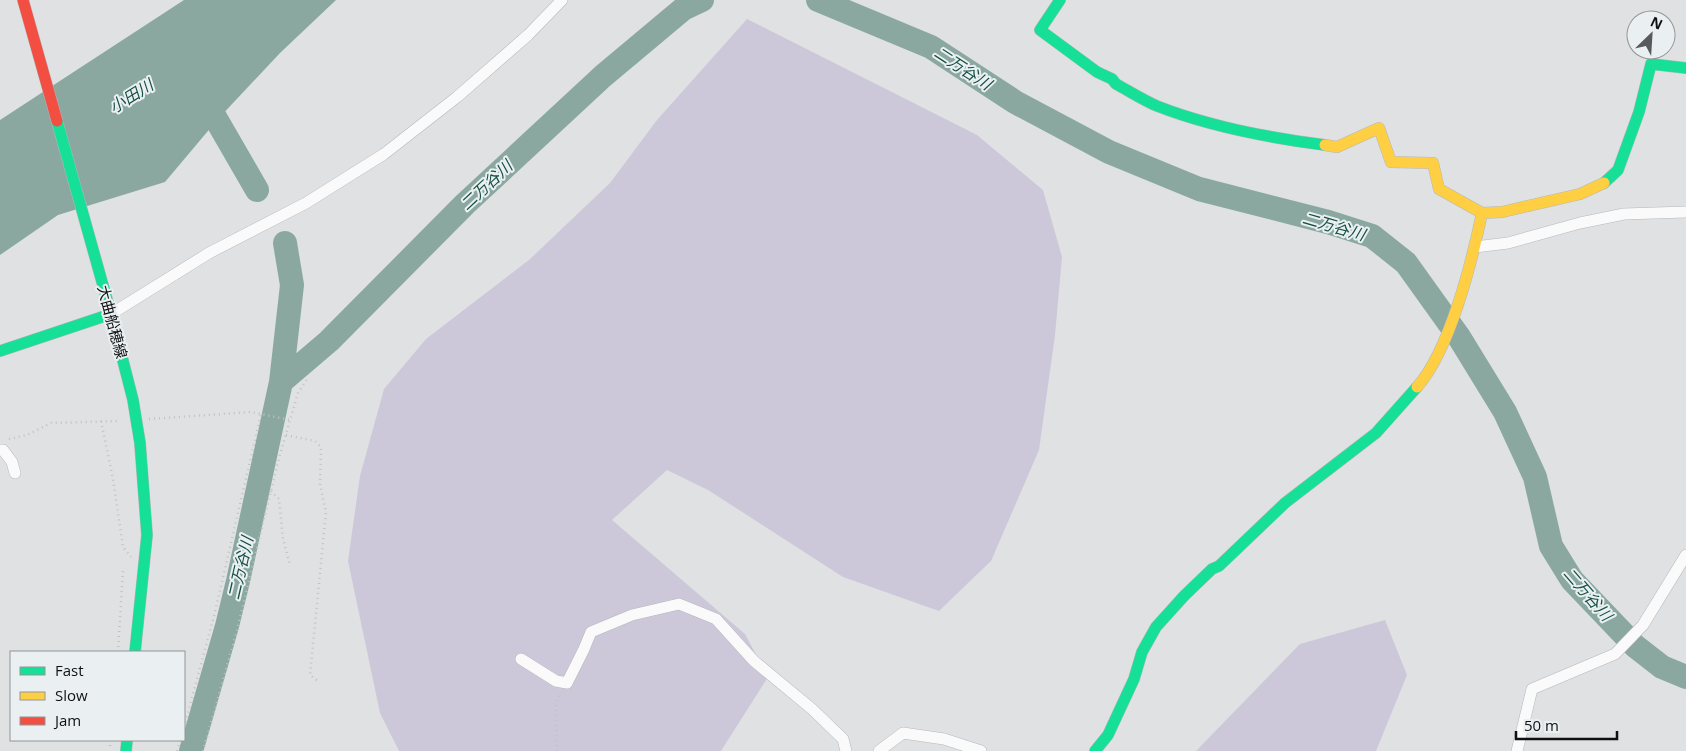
<svg xmlns="http://www.w3.org/2000/svg" width="1686" height="751" font-family="'Open Sans','Noto Sans JP',sans-serif">
	<style>
		.green { fill: #cdc8d9 }
		.water { fill: #8aa8a0 }
		.lines { fill: none; stroke-linecap: round; stroke-linejoin: round }
		.river { stroke: #8aa8a0; stroke-width: 24 }
		.street-casing { stroke: #b6b8ba; stroke-width: 12 }
		.fast-casing { stroke: #b6b8ba; stroke-width: 12 }
		.slow-casing { stroke: #b6b8ba; stroke-width: 12 }
		.jam-casing { stroke: #b6b8ba; stroke-width: 12 }
		.path { stroke: #c2c2c3; stroke-width: 2.5; stroke-dasharray: 1 4; stroke-linecap: butt }
		.street { stroke: #fafafb; stroke-width: 11 }
		.fast { stroke: #16e098; stroke-width: 11 }
		.slow { stroke: #ffcf43; stroke-width: 11 }
		.jam { stroke: #f24e42; stroke-width: 11 }
		.labels { text-anchor: middle; stroke-width: 4; stroke-linejoin: round; paint-order: stroke }
		.street-label { font-size: 15px; fill: #0f1011; stroke: #eaeff2 }
		.water-label { font-size: 16px; font-style: italic; fill: #144f42; stroke: #eaeff2 }
	</style>
	<rect width="100%" height="100%" fill="#dfe1e3"/>
	<!-- green -->
	<path class="green" d="M747,19L977,135L1043,190L1062,257L1055,335L1039,450L991,561L939,611L843,577L708,490L667,470L612,520L745,634L768,677L721,751H399L380,713L348,561L360,476L384,389L426,339L529,260L610,183L657,120Z
		M1385,620L1407,675L1376,751H1196L1300,644Z"/>
	<!-- water -->
	<path class="water" d="M184,0H336L280,53L218,119L165,182L58,215L0,255V120Z"/>
	<g class="lines">
		<!-- river -->
		<path class="river" d="M818,0L931,47L1015,102L1109,152L1199,189L1328,222L1372,236L1406,263L1459,337L1505,412L1535,477L1551,546L1572,580L1635,646L1662,667L1686,677
			M201,93L257,190
			M281,382L329,341L465,204L603,76L683,9L702,0
			M191,751L227,626L238,581L281,382L292,285L285,243"/>
		<defs>
			<path id="street" d="M1475,247L1508,243L1580,223L1624,214L1686,212
				M111,314L209,253L306,203L384,154L457,97L528,35L562,0
				M0,450H3L12,462L15,473
				M521,659L556,681L567,683L584,649L591,632L632,615L679,604L716,619L754,661L812,709L843,739L846,751
				M879,751L903,733L944,739L981,751
				M1517,751L1532,689L1615,654L1643,625L1686,555"/>
			<path id="fast" d="M1060,0L1040,30L1097,72L1112,79L1116,84C1129,91 1143,100 1157,106C1208,126 1270,138 1325,145
				M57,121L111,314L133,400L140,443L147,535L135,652
				M1604,183L1618,170L1639,112L1651,64L1686,68
				M0,351L111,314
				M126,751L127,740
				M1095,751L1108,735L1134,679L1142,652L1156,627L1184,596L1212,569L1219,566L1285,503L1376,433L1417,387"/>
			<path id="slow" d="M1325,145L1337,147L1379,128L1391,162L1433,163L1439,189L1482,213L1502,212L1580,194L1604,183
				M1417,387C1450,350 1472,261 1482,213"/>
			<path id="jam" d="M23,0L57,121"/>
		</defs>
		<!-- street casing -->
		<use href="#street" class="street-casing"/>
		<!-- fast casing -->
		<use href="#fast" class="fast-casing"/>
		<!-- slow casing -->
		<use href="#slow" class="slow-casing"/>
		<!-- jam casing -->
		<use href="#jam" class="jam-casing"/>
		<!-- path -->
		<path class="path" d="M149,419L251,412L290,420
			M101,421L113,479L123,547L131,557
			M286,435L315,441L321,447L320,485L326,512L310,675L319,682
			M9,439L27,435L51,423L119,421
			M271,491L279,499L283,539L290,565
			M118,652L123,570
			M184,727L214,616L261,414
			M110,740V748
			M177,751L180,740
			M203,751L236,634L279,458L298,393L308,378
			M557,751L556,702L560,693"/>
		<!-- street -->
		<use href="#street" class="street"/>
		<!-- fast -->
		<use href="#fast" class="fast"/>
		<!-- slow -->
		<use href="#slow" class="slow"/>
		<!-- jam -->
		<use href="#jam" class="jam"/>
	</g>
	<g class="labels">
		<!-- street labels -->
		<g class="street-label">
			<text transform="translate(112 322) rotate(75)" y="5">大曲船穂線</text>
		</g>
		<!-- water labels -->
		<g class="water-label">
			<text transform="translate(963 68) rotate(33)" y="6">二万谷川</text>
			<text transform="translate(131 96) rotate(-32)" y="6">小田川</text>
			<text transform="translate(486 185) rotate(-43)" y="6">二万谷川</text>
			<text transform="translate(1334 226) rotate(16)" y="6">二万谷川</text>
			<text transform="translate(240 568) rotate(-77)" y="6">二万谷川</text>
			<text transform="translate(1588 594) rotate(49)" y="6">二万谷川</text>
		</g>
	</g>
	<!-- legend -->
	<rect x="10" y="651" width="175" height="90" fill="#eaeff2" stroke="#929698"/>
	<rect x="20" y="667" width="25" height="8" fill="#16e098" stroke="#929698"/>
	<text x="55" y="676" font-size="15" fill="#0f1011">Fast</text>
	<rect x="20" y="692" width="25" height="8" fill="#ffcf43" stroke="#929698"/>
	<text x="55" y="701" font-size="15" fill="#0f1011">Slow</text>
	<rect x="20" y="717" width="25" height="8" fill="#f24e42" stroke="#929698"/>
	<text x="55" y="726" font-size="15" fill="#0f1011">Jam</text>
	<!-- north arrow -->
	<g transform="translate(1651 35) rotate(25)"><circle r="24" fill="#eaeff2" stroke="#929698"/>
	<path d="M0-4L9 19L0 12L-9 19Z" fill="#58595a"/>
	<text y="-8" font-size="14" font-weight="bold" text-anchor="middle" fill="#0f1011">N</text>
	</g>
	<!-- scale -->
	<path d="M1516 731v8h101v-8" fill="none" stroke="#0f1011" stroke-width="2.5"/>
	<text x="1524" y="731" font-size="15" fill="#0f1011" stroke="#eaeff2" stroke-width="4" paint-order="stroke">50 m</text>
</svg>
